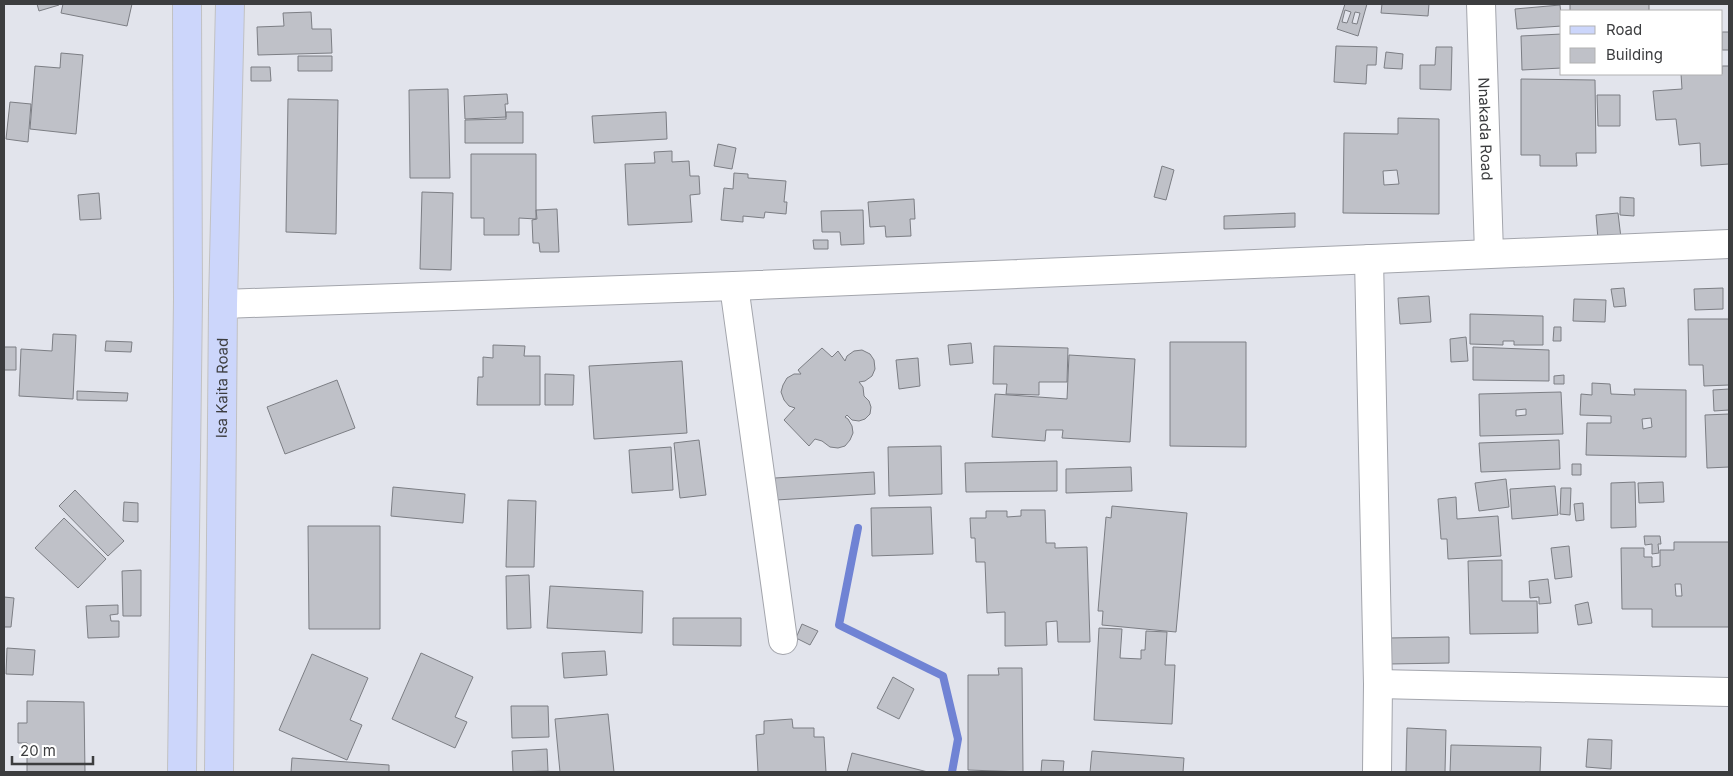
<svg xmlns="http://www.w3.org/2000/svg" width="1733" height="776" font-family="Inter,sans-serif">
	<style>
		.lines { fill: none; stroke-linecap: round; stroke-linejoin: round }
		.stream { stroke: #7083d4; stroke-width: 8 }
		.building { fill: #bfc1c8; stroke: #7c7e84; fill-rule: evenodd }
		.minor-casing { stroke: #a3a5ac; stroke-width: 30 }
		.major-casing { stroke: #c1c1c2; stroke-width: 30 }
		.minor { stroke: #fff; stroke-width: 28 }
		.major { stroke: #ccd6fb; stroke-width: 28 }
		.labels { text-anchor: middle; stroke-width: 4.5; stroke-linejoin: round; paint-order: stroke }
		.street-label { font-size: 15px; fill: #3c3d3f; stroke: #fff }
	</style>
	<rect width="100%" height="100%" fill="#e2e4ec"/>
	<g class="lines">
		<!-- stream -->
		<path class="stream" d="M858,528L839,625L943,676L958,739L952,772"/>
	</g>
	<!-- building -->
	<path class="building" d="M37,4H58L59,5L39,11Z
		M63,4H132L127,26L61,13Z
		M1345,4H1367L1358,36L1337,29ZM1345,10L1351,12L1347,23L1342,22ZM1355,12L1360,13L1357,24L1352,23Z
		M1382,4H1429L1428,16L1381,13Z
		M1570,4H1649V11H1570Z
		M1560,5L1562,26L1517,29L1515,9Z
		M311,12L312,29H331L332,53L258,55L257,27L284,26L283,13Z
		M1722,32H1729V50H1722Z
		M1562,34V68L1522,70L1521,36Z
		M1336,46L1377,47L1376,65H1367L1366,84L1334,82Z
		M1436,47H1452L1451,90L1420,89V65H1435Z
		M1386,52L1403,54L1402,69L1384,68Z
		M61,53L83,55L76,134L30,129L35,66L60,68Z
		M298,56H332V71H298Z
		M1722,66H1729V164L1701,166L1700,143L1679,145L1676,119L1656,120L1653,91L1682,89L1681,74H1722Z
		M251,67H270L271,81H251Z
		M1521,79L1595,80L1596,153H1576L1577,166H1540V155H1521Z
		M448,89L450,178H410L409,90Z
		M507,94L508,104H505L506,117L465,119L464,96Z
		M1597,95H1620V126H1598Z
		M288,99L338,100L336,234L286,232Z
		M10,102L31,104L28,142L6,139Z
		M506,112H523V143H465V120L506,119Z
		M666,112L667,139L594,143L592,116Z
		M1398,118L1439,119V214L1343,213L1344,133L1398,134ZM1397,170L1399,184L1384,185L1383,171Z
		M718,144L736,148L732,169L714,166Z
		M672,151V162L689,161L690,176H699L700,194L690,195L692,222L628,225L625,164L655,163L654,152Z
		M471,154H536V219L519,218V235H484V218H471Z
		M1162,166L1174,170L1166,200L1154,197Z
		M734,173L748,174V178L786,181L784,202H787L786,214L765,212L764,218L743,216V222L721,220L724,188L733,189Z
		M422,192L453,193L451,270L420,269Z
		M99,193L101,219L80,220L78,195Z
		M1620,197L1634,198V216L1620,215Z
		M914,199L915,219H910L911,236L886,237L885,226L870,227L868,202Z
		M557,209L559,252H540L539,243H533L532,220L537,219L536,210Z
		M863,210L864,244L841,245L840,232H822L821,211Z
		M1295,213V227L1224,229V216Z
		M1618,213L1621,238L1598,239L1596,215Z
		M813,240H828V249H814Z
		M1624,288L1626,306L1614,307L1611,289Z
		M1723,288V309L1695,310L1694,289Z
		M1429,296L1431,322L1400,324L1398,298Z
		M1574,299L1606,300L1605,322L1573,321Z
		M1470,314L1543,316V345H1514V341H1503V345L1470,344Z
		M1688,319H1729V385L1704,386L1703,365H1689Z
		M1554,327H1561V341H1553Z
		M53,334L76,335L73,399L19,396L21,349L52,351Z
		M1466,337L1468,361L1451,362L1450,339Z
		M106,341L132,342L131,352L105,351Z
		M1170,342H1246V447L1170,446Z
		M971,343L973,363L950,365L948,345Z
		M493,345L525,346L524,356H540V405H477L478,377H483V357L493,358Z
		M994,346L1068,348L1067,382H1039V395L1006,394L1007,384H993Z
		M4,347H16V370H4Z
		M1473,347L1549,350V381L1473,380Z
		M822,348L832,357L838,351L845,361L847,356L854,351L862,350L870,354L874,360L875,369L872,376L865,381L859,382L863,387L864,396L869,401L871,407L870,414L865,419L859,421L852,420L847,415L845,417L848,419L852,426L853,433L850,440L845,446L838,448L830,447L822,441L815,439L809,446L784,420L795,408L789,406L784,400L781,392L783,385L787,378L794,374H801L798,370Z
		M1069,355L1135,359L1130,442L1062,438L1063,430H1046L1045,441L992,437L995,394L1067,399Z
		M918,358L920,386L899,389L896,360Z
		M682,361L687,433L594,439L589,366Z
		M545,374L574,375L573,405H545Z
		M1564,375V384H1554V376Z
		M337,380L355,428L285,454L267,407Z
		M1592,383L1610,384L1611,394L1635,395L1634,389L1686,390V457L1586,455L1587,423H1611V416L1580,415L1581,394L1592,395ZM1651,418L1652,427L1643,429L1642,419Z
		M1729,389V410L1714,411L1713,390Z
		M77,391L128,393L127,401L77,400Z
		M1561,392L1563,434L1480,436L1479,394ZM1526,409V415L1516,416V410Z
		M1729,414V467L1707,468L1705,415Z
		M699,440L706,495L680,498L674,443Z
		M1559,440L1560,469L1481,472L1479,443Z
		M941,446L942,494L889,496L888,447Z
		M671,447L673,490L632,493L629,450Z
		M1057,461V491L966,492L965,463Z
		M1572,464H1581V475H1572Z
		M1131,467L1132,491L1066,493V469Z
		M874,472L875,494L776,500L775,478Z
		M1506,479L1509,507L1479,511L1475,483Z
		M1635,482L1636,527L1611,528V483Z
		M1663,482L1664,502L1639,503L1638,483Z
		M1555,486L1558,515L1512,519L1510,489Z
		M393,487L465,494L463,523L391,516Z
		M1561,488H1571L1570,515L1560,514Z
		M75,490L124,541L108,556L59,506Z
		M1456,497L1457,519L1498,516L1501,556L1448,559L1447,539H1441L1438,499Z
		M508,500L536,501L534,567H506Z
		M124,502L138,503V522L123,521Z
		M1583,503L1584,520L1576,521L1574,504Z
		M1112,506L1187,513L1176,632L1102,625L1103,611H1098L1106,517L1111,518Z
		M931,507L933,554L872,556L871,508Z
		M1021,510H1045L1046,543H1055V548L1087,547L1090,642H1058L1057,621L1046,622L1047,645L1005,646V612L987,613L985,562H976L975,538H971L970,518H986V511H1007V517L1021,516Z
		M64,518L106,559L78,588L35,548Z
		M308,526H380V629H309Z
		M1644,536H1660L1661,544H1658L1659,553L1652,554V544L1645,545Z
		M1674,542H1729V627H1652V609H1622L1621,548H1644V557H1652V567L1660,566V550H1674ZM1675,584H1681L1682,596H1676Z
		M1569,546L1572,577L1555,579L1551,548Z
		M1502,560V601H1537L1538,633L1470,634L1468,561Z
		M141,570V616H123L122,571Z
		M529,575L531,628L507,629L506,576Z
		M1548,579L1551,603L1539,604V597L1530,598L1529,581Z
		M550,586L643,591L642,633L547,628Z
		M4,597L14,598L11,627H4Z
		M1588,602L1592,623L1578,625L1575,605Z
		M118,605V614L110,615L111,621H119V637L88,638L86,606Z
		M673,618H741V646L673,645Z
		M802,624L818,631L810,645L796,638Z
		M1099,628L1122,629L1120,658L1141,659V650H1145L1146,631L1167,632L1165,665H1175L1172,724L1094,720Z
		M1449,637V663L1389,664L1388,638Z
		M7,648L35,650L33,675L6,674Z
		M605,651L607,675L564,678L562,653Z
		M421,653L473,677L455,717L467,722L455,748L392,719Z
		M312,654L368,678L350,720L362,725L347,760L279,730Z
		M998,668H1022L1023,772L968,770V675H999Z
		M893,677L914,689L899,719L877,708Z
		M27,701L84,702L85,772H27V743H18V723H27Z
		M511,706H548L549,737L512,738Z
		M608,714L614,772H560L555,719Z
		M792,719L793,728H814V737H824L826,772H758L756,735L764,734V721Z
		M1407,728L1446,730L1445,772H1406Z
		M1588,739L1612,740L1611,769L1586,767Z
		M1451,745L1541,747L1540,772H1450Z
		M547,749L548,771L513,772L512,751Z
		M1092,751L1184,758L1183,772H1090Z
		M852,753L928,772H847Z
		M292,758L389,765V772H291Z
		M1042,760L1064,761L1063,772H1041Z"/>
	<g class="lines">
		<defs>
			<g id="minor">
				<path id="s1" d="M1481,4L1489,253"/>
				<path d="M1369,259L1378,684L1377,772"/>
				<path d="M734,286L783,640"/>
				<path d="M223,304L734,286L1729,244"/>
				<path d="M1378,684L1729,692"/>
			</g>
			<g id="major">
				<path d="M182,772L188,299L187,4"/>
				<path id="s2" d="M219,772L223,304L230,4"/>
			</g>
		</defs>
		<!-- minor casing -->
		<use href="#minor" class="minor-casing"/>
		<!-- major casing -->
		<use href="#major" class="major-casing"/>
		<!-- minor -->
		<use href="#minor" class="minor"/>
		<!-- major -->
		<use href="#major" class="major"/>
	</g>
	<g class="labels">
		<!-- street labels -->
		<g class="street-label">
			<text dy="5" stroke="none"><textPath href="#s1" startOffset="125">Nnakada Road</textPath></text>
			<text dy="5" stroke="none"><textPath href="#s2" startOffset="384">Isa Kaita Road</textPath></text>
		</g>
	</g>
	<!-- border -->
	<rect width="1733" height="776" fill="none" stroke="#3c3d3f" stroke-width="10"/>
	<!-- legend -->
	<rect x="1560" y="10" width="162" height="65" fill="#ffffff" stroke="#b1b1b2"/>
	<rect x="1570" y="26" width="25" height="8" fill="#ccd6fb" stroke="#b1b1b2"/>
	<text x="1606" y="35" font-size="15" fill="#3c3d3f">Road</text>
	<rect x="1570" y="48" width="25" height="15" fill="#bfc1c8" stroke="#b1b1b2"/>
	<text x="1606" y="60" font-size="15" fill="#3c3d3f">Building</text>
	<!-- scale -->
	<path d="M12 756v8h81v-8" fill="none" stroke="#3c3d3f" stroke-width="2.5"/>
	<text x="20" y="756" font-size="15" fill="#3c3d3f" stroke="#ffffff" stroke-width="4" paint-order="stroke">20 m</text>
</svg>
